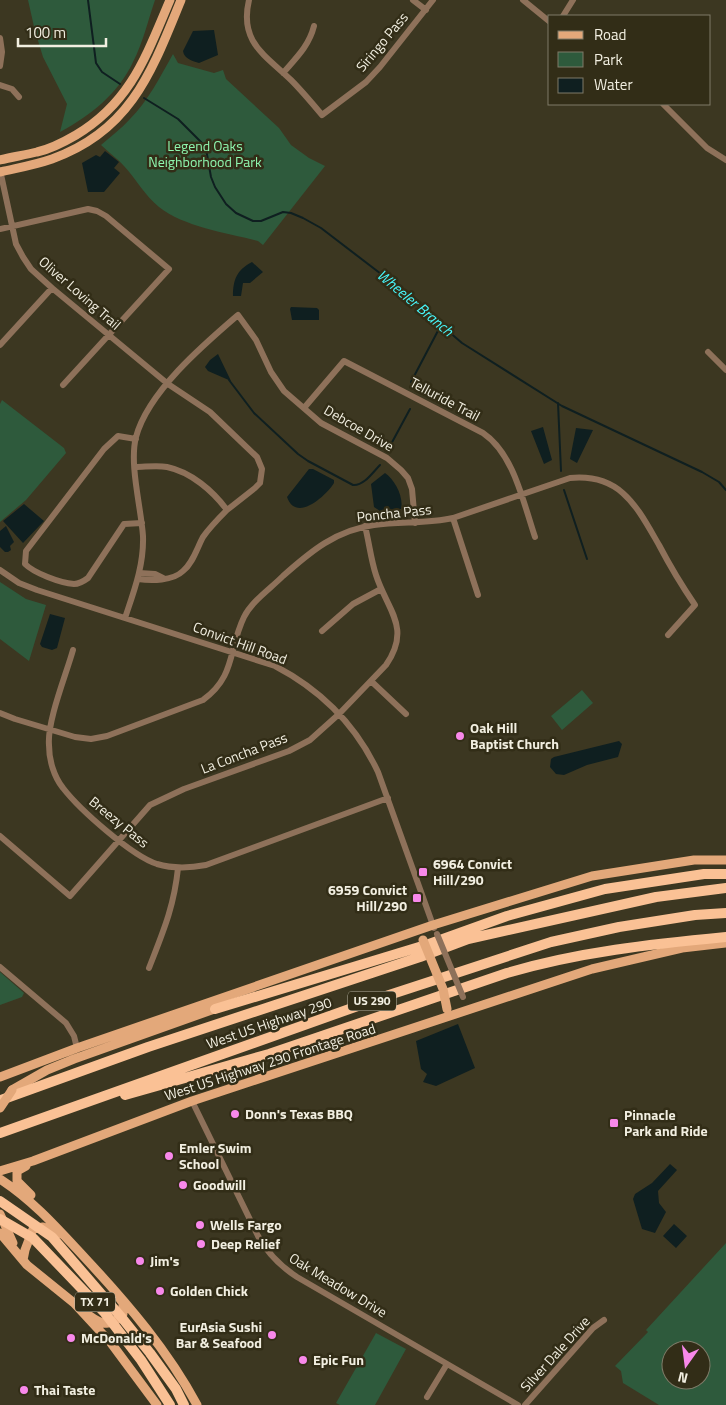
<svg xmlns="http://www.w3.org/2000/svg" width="726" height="1405" font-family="'Titillium Web',sans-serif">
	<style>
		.green { fill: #2e5a3c; fill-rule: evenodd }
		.water { fill: #0f1f20 }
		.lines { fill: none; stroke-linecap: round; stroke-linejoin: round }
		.stream { stroke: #0f1f20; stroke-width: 2 }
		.minor { stroke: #8e715a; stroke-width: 6 }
		.major { stroke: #e3a87a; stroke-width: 9 }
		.highway { stroke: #fac195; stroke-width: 10 }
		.minor-bridge { stroke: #8e715a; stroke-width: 6 }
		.major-bridge { stroke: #e3a87a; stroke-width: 9 }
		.highway-bridge { stroke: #fac195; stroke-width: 10 }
		.poi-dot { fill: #f888ea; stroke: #322d17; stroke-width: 2 }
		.labels { text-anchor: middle; stroke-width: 5; stroke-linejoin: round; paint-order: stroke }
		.shield { fill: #322d17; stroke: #b8b5a4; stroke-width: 1 }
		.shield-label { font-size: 12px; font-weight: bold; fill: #f2efe1 }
		.street-label { font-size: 14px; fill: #f2efe1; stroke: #322d17 }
		.park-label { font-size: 14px; fill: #8ef6af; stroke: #322d17 }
		.poi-label { font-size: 14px; font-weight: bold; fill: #f2efe1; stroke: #322d17; text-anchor: start }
		.water-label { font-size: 15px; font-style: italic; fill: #47faff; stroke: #322d17 }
	</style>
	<rect width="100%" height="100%" fill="#3c3721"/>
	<!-- green -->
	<path class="green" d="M28,0H155C148,20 143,43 133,62C118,94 90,116 60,132L67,104L43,57L35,31Z
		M173,54L178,63L214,73L223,70L226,79L279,128L291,145L309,158L325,166L263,245L258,241C228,233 184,227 159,207C145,196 136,179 124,166C117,158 108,152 101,145C110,137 121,129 130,119C148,101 160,77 173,54Z
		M2,400L64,448L66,453L26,500L0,522V404Z
		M0,582L26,599L46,605L29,661L0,639Z
		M582,690L593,703L562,730L551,716Z
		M0,972L24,993L22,997L0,1005Z
		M726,1243V1405H659L623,1383L621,1371L615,1366L648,1332L646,1330ZM671,1350H701V1380H671Z
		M376,1333L406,1349L375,1405H340L336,1403Z"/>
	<!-- water -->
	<path class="water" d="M214,30L218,55L199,63C193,61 184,59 183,51L193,31Z
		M105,151L119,162L114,168L120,173L104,192H88L82,163L96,155L100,157Z
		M252,262L263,272L250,283H243L241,296H233C233,279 237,270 252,262Z
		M291,307L317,308L319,310V320H292L290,309Z
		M218,354L231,381L208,371L205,367L210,360Z
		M543,427L552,460L544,464L531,431Z
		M576,428L593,430L577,463L570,459Z
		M309,469H313L334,480V483C326,496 296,523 287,497Z
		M385,473C395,480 404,497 401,509L380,511L374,507L371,484Z
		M24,504L44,521L23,543L3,521Z
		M6,526L14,542L10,546L11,550L8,552H5L0,547V531Z
		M50,614L65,618L57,648L52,650L42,647L40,644Z
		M619,741L622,744L618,757L587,765L564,775L556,774L550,767L551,759L554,757Z
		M458,1024L475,1068L436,1086L423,1082L427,1074L421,1069L416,1041Z
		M670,1164L677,1170L658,1191L659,1203L666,1212L655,1233L642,1229L633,1199L635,1194L652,1183Z
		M674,1224L687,1236L676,1248L663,1236Z"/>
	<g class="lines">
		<!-- stream -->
		<path class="stream" d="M88,0L96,63L102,72L120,84
			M144,98L178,119L202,143L206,149L211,177L215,187L226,204L236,213L253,221H261L283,212L291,213L303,218L321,228L385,277L462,343L562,406L702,472L719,482L726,490
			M229,380L254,413L298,454L308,461L353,485C364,486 373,472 380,465
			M411,382L441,325
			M558,403L561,471
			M390,446L410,409
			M564,490L587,559"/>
		<!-- minor -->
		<path class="minor" d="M249,0C239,42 265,55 291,80C302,91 312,103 322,115L366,82L380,67L433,0
			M413,0L426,10
			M523,0L550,22
			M563,16L573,0
			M0,38L2,52L0,66
			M283,73C296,58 309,46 314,26
			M0,85L12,89L19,97
			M663,104L707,148L726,160
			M0,170L16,244L23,257L31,269L52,288L168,384L210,412L257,457L262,469L260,483L255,488L227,510
			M0,229L88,209L97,211L106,216L169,269L63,385
			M0,345L52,288
			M708,352L726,370
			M304,408L344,361L483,433C514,454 523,502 535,537
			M136,439L118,436L104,449L26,551L25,564C34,573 60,583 74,584C79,584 84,581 88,578L124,524L142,523
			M135,467C145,467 157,465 167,467C191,472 213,491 227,510C218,519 210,527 203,537C197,548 193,563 183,571C173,581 151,581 138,579
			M453,518L478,595
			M0,570L19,583L37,590L275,666C321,690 356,725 378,772L434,928
			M139,573L155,574L163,578
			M125,618C134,591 144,565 143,536C141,507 129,464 136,437C148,392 203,345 238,315L256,340L271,372L284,391L321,423L387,458L401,470L408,478L412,489L415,523
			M322,631L353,604L381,589
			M73,650C66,675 47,721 49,745C49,760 54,777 63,788C80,810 132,856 157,864C174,869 190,868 206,865L388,798
			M371,681L406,714
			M0,713L15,719L75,737L91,739L107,736L203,700C236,676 228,650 244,617C252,601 270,589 283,576C310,552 336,530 374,525C400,521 427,524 453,518L570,478C621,473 637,507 659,545C670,566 682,586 695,605L668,635
			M0,836L70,896L150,805L184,789L289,751L310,740L339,714L386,665C412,627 387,610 376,575C371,560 369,542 365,526
			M0,967L66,1023L74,1036L77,1048
			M149,968C163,932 174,907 178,868
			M192,1101L258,1236C268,1254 280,1266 297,1277L518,1405
			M427,1397L447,1364
			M525,1405L593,1328L604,1320"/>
		<!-- major -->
		<path class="major" d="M0,160C12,157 25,155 37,152C51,149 64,142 76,135C131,102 146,56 170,0
			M0,172C17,168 35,165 52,159C131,131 152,71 181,0
			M0,1077L77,1048L433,925L592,876L694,860H726
			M12,1090L47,1070L74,1059L220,1007
			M26,1166L17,1171V1181L31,1195
			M0,1171L33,1161L192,1101L592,969L682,948L726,943
			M0,1179C34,1201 59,1230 86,1259C128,1304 168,1351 197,1405
			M0,1214L13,1243
			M0,1233L27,1265L74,1303L111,1343L157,1405
			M23,1260L25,1250L33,1229L43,1227L61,1234
			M90,1316C102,1325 112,1327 123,1314V1303L120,1299"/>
		<!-- highway -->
		<path class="highway" d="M215,1009L429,944L507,916L605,889L704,874H726
			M125,1095L269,1054L507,973C578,952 652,944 726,937
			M1,1100L148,1047L420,957L468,939L656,897L726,888
			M0,1133L386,996L551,942L619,927L695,915L726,913"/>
		<!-- minor-bridge -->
		<path class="minor-bridge" d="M437,934L463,997"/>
		<!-- major-bridge -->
		<path class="major-bridge" d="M423,940L443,989L447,1009
			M0,1108L12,1090"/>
		<!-- highway-bridge -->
		<path class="highway-bridge" d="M0,1201L52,1237L122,1318L150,1353L176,1389L184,1405
			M0,1219L33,1238L104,1312L141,1360L170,1405"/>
	</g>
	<!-- markers -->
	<g class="poi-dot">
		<circle cx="460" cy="736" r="5"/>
		<rect x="418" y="867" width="10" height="10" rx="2.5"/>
		<rect x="412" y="893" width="10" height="10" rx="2.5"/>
		<circle cx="235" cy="1114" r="5"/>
		<rect x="609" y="1118" width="10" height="10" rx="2.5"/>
		<circle cx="169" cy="1156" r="5"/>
		<circle cx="183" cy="1185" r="5"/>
		<circle cx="200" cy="1225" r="5"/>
		<circle cx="201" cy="1244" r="5"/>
		<circle cx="140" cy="1261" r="5"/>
		<circle cx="160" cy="1291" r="5"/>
		<circle cx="272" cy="1335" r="5"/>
		<circle cx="71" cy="1338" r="5"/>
		<circle cx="303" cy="1360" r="5"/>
		<circle cx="24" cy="1390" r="5"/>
	</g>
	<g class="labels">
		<!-- shield labels -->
		<g class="shield">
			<rect x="348" y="991.5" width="48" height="19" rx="4"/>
			<rect x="75" y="1292.5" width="40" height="19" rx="4"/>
		</g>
		<g class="shield-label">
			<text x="372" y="1005">US 290</text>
			<text x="95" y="1306">TX 71</text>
		</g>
		<!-- street labels -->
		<g class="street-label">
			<text transform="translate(382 42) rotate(-50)" y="5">Siringo Pass</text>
			<text transform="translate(80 293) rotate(41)" y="5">Oliver Loving Trail</text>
			<text transform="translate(445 399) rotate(28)" y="5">Telluride Trail</text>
			<text transform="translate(359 428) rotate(30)" y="5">Debcoe Drive</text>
			<text transform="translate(394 513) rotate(-6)" y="5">Poncha Pass</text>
			<text transform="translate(240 643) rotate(20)" y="5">Convict Hill Road</text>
			<text transform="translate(244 753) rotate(-21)" y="5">La Concha Pass</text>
			<text transform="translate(119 822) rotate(39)" y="5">Breezy Pass</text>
			<text transform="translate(269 1023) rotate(-19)" y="5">West US Highway 290</text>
			<text transform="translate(270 1062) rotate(-18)" y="5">West US Highway 290 Frontage Road</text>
			<text transform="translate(338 1285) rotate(31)" y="5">Oak Meadow Drive</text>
			<text transform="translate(555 1354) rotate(-48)" y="5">Silver Dale Drive</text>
		</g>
		<!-- park labels -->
		<g class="park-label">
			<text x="205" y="151">Legend Oaks<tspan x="205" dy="16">Neighborhood Park</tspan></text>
		</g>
		<!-- poi labels -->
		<g class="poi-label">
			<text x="470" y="733">Oak Hill<tspan x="470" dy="16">Baptist Church</tspan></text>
			<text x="433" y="869">6964 Convict<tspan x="433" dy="16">Hill/290</tspan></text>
			<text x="407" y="895" text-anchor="end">6959 Convict<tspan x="407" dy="16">Hill/290</tspan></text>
			<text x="245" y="1119">Donn's Texas BBQ</text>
			<text x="624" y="1120">Pinnacle<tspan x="624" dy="16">Park and Ride</tspan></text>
			<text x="179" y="1153">Emler Swim<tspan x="179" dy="16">School</tspan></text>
			<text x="193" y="1190">Goodwill</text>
			<text x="210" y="1230">Wells Fargo</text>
			<text x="211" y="1249">Deep Relief</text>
			<text x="150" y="1266">Jim's</text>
			<text x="170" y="1296">Golden Chick</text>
			<text x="262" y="1332" text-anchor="end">EurAsia Sushi<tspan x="262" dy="16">Bar &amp; Seafood</tspan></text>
			<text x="81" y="1343">McDonald's</text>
			<text x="313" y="1365">Epic Fun</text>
			<text x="34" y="1395">Thai Taste</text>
		</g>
		<!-- water labels -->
		<g class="water-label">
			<text transform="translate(415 303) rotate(40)" y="5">Wheeler Branch</text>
		</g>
	</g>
	<!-- legend -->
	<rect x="548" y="15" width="162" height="90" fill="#322d17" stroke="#7f7b68"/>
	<rect x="558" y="31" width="25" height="8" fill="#e3a87a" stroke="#7f7b68"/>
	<text x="594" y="40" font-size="15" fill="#f2efe1">Road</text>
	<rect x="558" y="52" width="25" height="15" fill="#2e5a3c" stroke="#7f7b68"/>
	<text x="594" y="65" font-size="15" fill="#f2efe1">Park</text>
	<rect x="558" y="78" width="25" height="15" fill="#0f1f20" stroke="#7f7b68"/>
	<text x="594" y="90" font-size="15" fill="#f2efe1">Water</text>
	<!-- north arrow -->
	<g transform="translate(686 1365) rotate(194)"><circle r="24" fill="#322d17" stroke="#7f7b68"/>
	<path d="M0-4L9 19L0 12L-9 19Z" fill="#f888ea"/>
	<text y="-8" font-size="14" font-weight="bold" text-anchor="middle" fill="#f2efe1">N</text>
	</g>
	<!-- scale -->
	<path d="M18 38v8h88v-8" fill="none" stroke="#f2efe1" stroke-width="2.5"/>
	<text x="25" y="38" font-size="15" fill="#f2efe1" stroke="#322d17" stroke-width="4" paint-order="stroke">100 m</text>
</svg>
